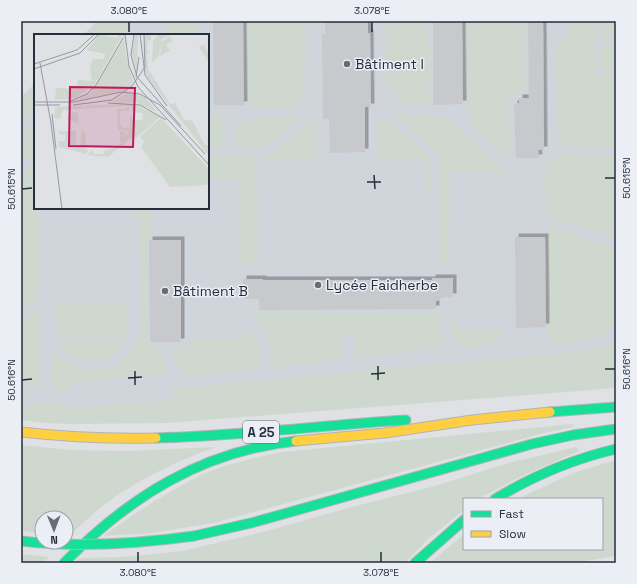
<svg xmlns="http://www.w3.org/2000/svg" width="637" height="584" font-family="'Space Grotesk',sans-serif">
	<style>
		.built { fill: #d0d4db }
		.green { fill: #cfd8cf }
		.building { fill: #c7c9cc; filter: url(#shadow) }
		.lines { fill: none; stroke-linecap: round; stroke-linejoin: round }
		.fast-casing { stroke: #b1b4b9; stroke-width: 11 }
		.slow-casing { stroke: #b1b4b9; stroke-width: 11 }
		.fast { stroke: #16e098; stroke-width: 9 }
		.slow { stroke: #ffcf43; stroke-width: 9 }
		.fast-bridge-casing { stroke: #b1b4b9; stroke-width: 11; stroke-linecap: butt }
		.fast-bridge { stroke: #16e098; stroke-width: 9 }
		.ticks { fill: none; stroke: #252e3d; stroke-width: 1.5 }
		.poi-dot { fill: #666d77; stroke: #ebeff5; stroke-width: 1.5 }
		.labels { text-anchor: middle; stroke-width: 3; stroke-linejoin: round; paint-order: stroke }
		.shield { fill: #ebeff5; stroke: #606874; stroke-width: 1 }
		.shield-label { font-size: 13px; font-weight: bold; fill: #252e3d }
		.poi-label { font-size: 14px; fill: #252e3d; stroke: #ebeff5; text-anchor: start }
		.inset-road { fill: none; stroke: #9599a1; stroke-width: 1 }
		.view { fill: #c2185b; fill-opacity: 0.15; stroke: #c2185b; stroke-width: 2 }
		.inset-edge { fill: none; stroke: #252e3d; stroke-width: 2 }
		.neatline { fill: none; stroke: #252e3d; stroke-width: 1.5 }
		.ticks-label { font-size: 10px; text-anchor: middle; fill: #252e3d }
	</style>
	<defs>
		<filter id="shadow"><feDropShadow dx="3.5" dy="-3.5" stdDeviation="0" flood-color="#0004"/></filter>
	</defs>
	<rect width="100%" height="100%" fill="#dfe1e4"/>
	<!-- built -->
	<path class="built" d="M97,21H616V362L21,418V97L35,83V208H208V35H83Z"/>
	<!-- green -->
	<path class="green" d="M99,21H138L122,35H85Z
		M166,21H197V35H166Z
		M247,21H301V24H306L304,95L297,105L292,107L247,108Z
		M384,21H428L430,105L402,104V101H398V98L397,97L396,95H393L392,87H387Z
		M465,21H525L526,93L509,94L511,156L506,158L472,128V116H466Z
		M569,21H595V75H616V147H565L559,141L557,131L556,49C560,37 567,34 569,21Z
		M599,21H616V39H599Z
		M616,45V71H599V46Z
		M35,85V112L21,124V99Z
		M393,114L437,116L450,120L509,173L450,172L448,266H439L438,154Z
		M215,116L225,117V148L208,149V120Z
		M297,117L300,119L262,148H233C234,141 234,133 238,127C246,113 283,117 297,117Z
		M377,120H387L430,157L431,198L424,190L423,160L377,159Z
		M35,121V159H21V133Z
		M314,121L318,125L317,159H267V157L310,122Z
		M256,154L258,264L242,265L240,264V179H208V156Z
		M569,154L616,155V238L546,216C546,206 542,170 547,163C552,156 561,155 569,154Z
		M27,166H35V208H39V300L21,308L22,182L25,181V168Z
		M131,208H152V237L148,238V345H159L160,352L167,370L164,374L72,383L67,389H53L51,353L54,352C85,383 128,372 141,330L140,231L137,218Z
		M550,225L616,249V329C596,336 570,349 548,340L547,233Z
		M128,303V337L57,338L56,304Z
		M40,309L39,388L32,386L26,381L21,372V318Z
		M250,312L441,314V348L356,358V333L341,334L342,359L272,367L268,338Z
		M452,321H457V329H503C502,332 501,337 498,340C488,349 462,352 454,339C451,334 452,327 452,321Z
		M241,331C244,331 248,331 251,333C260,338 260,358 262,368L187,377C181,366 172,360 171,347H187V340H241Z
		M128,340C122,347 115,355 106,359C95,363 77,362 67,354C64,351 61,345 58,341Z
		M616,343V388L166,423L71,424L45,423L21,420V405H36L62,401L68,408L177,399L167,389L303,377L426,364L467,362L576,352L607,346Z
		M21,385L31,393V395H21Z
		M573,424L574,427L544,433L214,523L152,533L103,536C134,514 165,493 199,476C225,464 254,458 282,452Z
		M21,445L72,450L126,451L216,447C181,459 147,476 116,496C100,507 85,521 71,534H66V518H42V533L21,531Z
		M576,447L579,451L520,477L478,499H464V510L429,538L405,563H74L79,558L125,557L182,551L263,532L344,509L435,486L508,463Z
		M616,460V556L574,563H430L464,534V549H602V499H517L576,472Z
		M21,554L49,557L44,563H21Z"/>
	<!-- building -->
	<path class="building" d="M213,21H243L244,105H214Z
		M325,21H368V33H370L371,107H365V152L330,153L329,119H323L322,34H325Z
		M433,21H462L463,104L433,105Z
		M528,21H543L544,150H538L539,158H516L514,104L519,103V98H529Z
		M515,237H545L546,327L516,328Z
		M149,240H181V342H150Z
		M432,278H453V297H440V300L436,301V309L259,310V299H243V279H263V280H432Z"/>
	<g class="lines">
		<defs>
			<path id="fast" d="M550,412L616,407
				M156,438C239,436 323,425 406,420
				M495,499C533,476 573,459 616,449
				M194,536L255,522L532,444L573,435L616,429
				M64,563C129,497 202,451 296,441
				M415,563L464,520"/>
			<path id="slow" d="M21,432C66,437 111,439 156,438
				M296,441L385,433L472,420L550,412"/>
		</defs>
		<!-- fast casing -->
		<use href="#fast" class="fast-casing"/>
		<!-- slow casing -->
		<use href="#slow" class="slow-casing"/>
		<!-- fast -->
		<use href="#fast" class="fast"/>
		<!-- slow -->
		<use href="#slow" class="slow"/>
		<defs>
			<path id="fast-bridge" d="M21,541C79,548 136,544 194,536"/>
		</defs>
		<!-- fast-bridge casing -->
		<use href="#fast-bridge" class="fast-bridge-casing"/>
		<!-- fast-bridge -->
		<use href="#fast-bridge" class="fast-bridge"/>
	</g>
	<!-- ticks -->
	<path class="ticks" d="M129,22V32M372,22V32M374,175L375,189M605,178H615M367,182H381M22,189L32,188M378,366V380M605,369H615M135,371V385M371,374L385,373M128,378L142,377M22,380L32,379M138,552V562M381,552V562"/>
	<!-- markers -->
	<g class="poi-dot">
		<circle cx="347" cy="64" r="4"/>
		<circle cx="318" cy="285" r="4"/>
		<circle cx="165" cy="291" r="4"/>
	</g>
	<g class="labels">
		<!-- shield labels -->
		<rect class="shield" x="243" y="421" width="36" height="22" rx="3"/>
		<g class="shield-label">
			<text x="261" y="437">A 25</text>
		</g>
		<!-- poi labels -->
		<g class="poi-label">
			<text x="355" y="69">Bâtiment I</text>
			<text x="326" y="290">Lycée Faidherbe</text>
			<text x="173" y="296">Bâtiment B</text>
		</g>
	</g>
	<!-- overview -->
	<g transform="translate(34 34)">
		<rect width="175" height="175" fill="#dfe1e4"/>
		<path d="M65,0L83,4V0H90L92,22L99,47L97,51L92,56L42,67L57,58L90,5L88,2L61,50L42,64L21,66L22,54L42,55L44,46L58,47L56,34L59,25H70L71,20L53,16ZM101,0H104L103,38L98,20ZM111,0H117V6L113,7V16L116,17L113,20L114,35L136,70L141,69L150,86H158L170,110L175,112V122L114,44L111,36ZM124,0L136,1L128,5L125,22L118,28L119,7ZM136,2L139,7L132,11L136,17L126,22L128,8ZM172,6L173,9L170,11L175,20V28L166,15L165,13L173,9ZM93,59L110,62L124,78L102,69L78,68ZM83,70L104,72L126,83L102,104L98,103L74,123L53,121L58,116L60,118L57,120H71L69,117L81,114L91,106L86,109V97H91V101L95,99L93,96H84L83,75L95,74V77L90,76L86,78V90L89,94L95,93L96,96V83L98,82V86H108L109,82V79L100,78L97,73L106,74L93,72L29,76L26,85L20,84L21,73ZM44,78V90L33,84L37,79ZM127,84L175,135V149L172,151L136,153L107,113L110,108L106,103ZM48,96L52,101V114L46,112ZM25,97H42V112L54,116L52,120L25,113L24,107H31V101L24,100Z" fill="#cfd8cf"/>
		<path class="inset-road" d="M91,0L95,32L104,53L175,131M100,0L97,21L103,43L147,92M106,0L111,41L133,72M6,29L17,89L28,175M0,30L43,16L61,0M0,35L46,19L65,0M102,43L105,23M37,67L53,60L62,51L89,4M0,68H40L87,58L106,60L126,71L171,120M74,69L106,71L132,86M0,71H26M39,71L78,66L98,52L111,33L110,0M18,80L22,115"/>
		<path class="view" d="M36,53L101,54L99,113L35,112Z"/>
		<rect width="175" height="175" class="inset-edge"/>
	</g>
	<!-- border -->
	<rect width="637" height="584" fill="none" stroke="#ebeff5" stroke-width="44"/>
	<!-- legend -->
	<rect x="463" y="498" width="140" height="52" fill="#ebeff5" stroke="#9ca2ab"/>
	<rect x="471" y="511" width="20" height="6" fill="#16e098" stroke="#9ca2ab"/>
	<text x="499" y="518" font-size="12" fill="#252e3d">Fast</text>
	<rect x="471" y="531" width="20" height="6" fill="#ffcf43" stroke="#9ca2ab"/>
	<text x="499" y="538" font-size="12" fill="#252e3d">Slow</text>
	<!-- north arrow -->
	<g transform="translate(54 530) rotate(179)"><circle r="19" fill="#ebeff5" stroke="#9ca2ab"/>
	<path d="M0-3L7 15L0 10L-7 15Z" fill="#666d77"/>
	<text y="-6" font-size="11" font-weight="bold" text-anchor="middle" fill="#252e3d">N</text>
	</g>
	<rect x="22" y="22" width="593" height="540" class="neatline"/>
	<g class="ticks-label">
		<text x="129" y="14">3.080°E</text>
		<text x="372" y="14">3.078°E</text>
		<text transform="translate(626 178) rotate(-90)" y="4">50.615°N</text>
		<text transform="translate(11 189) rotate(-90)" y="4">50.615°N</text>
		<text transform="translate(626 369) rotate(-90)" y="4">50.616°N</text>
		<text transform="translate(11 380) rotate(-90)" y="4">50.616°N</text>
		<text x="138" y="576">3.080°E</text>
		<text x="381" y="576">3.078°E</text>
	</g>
</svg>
